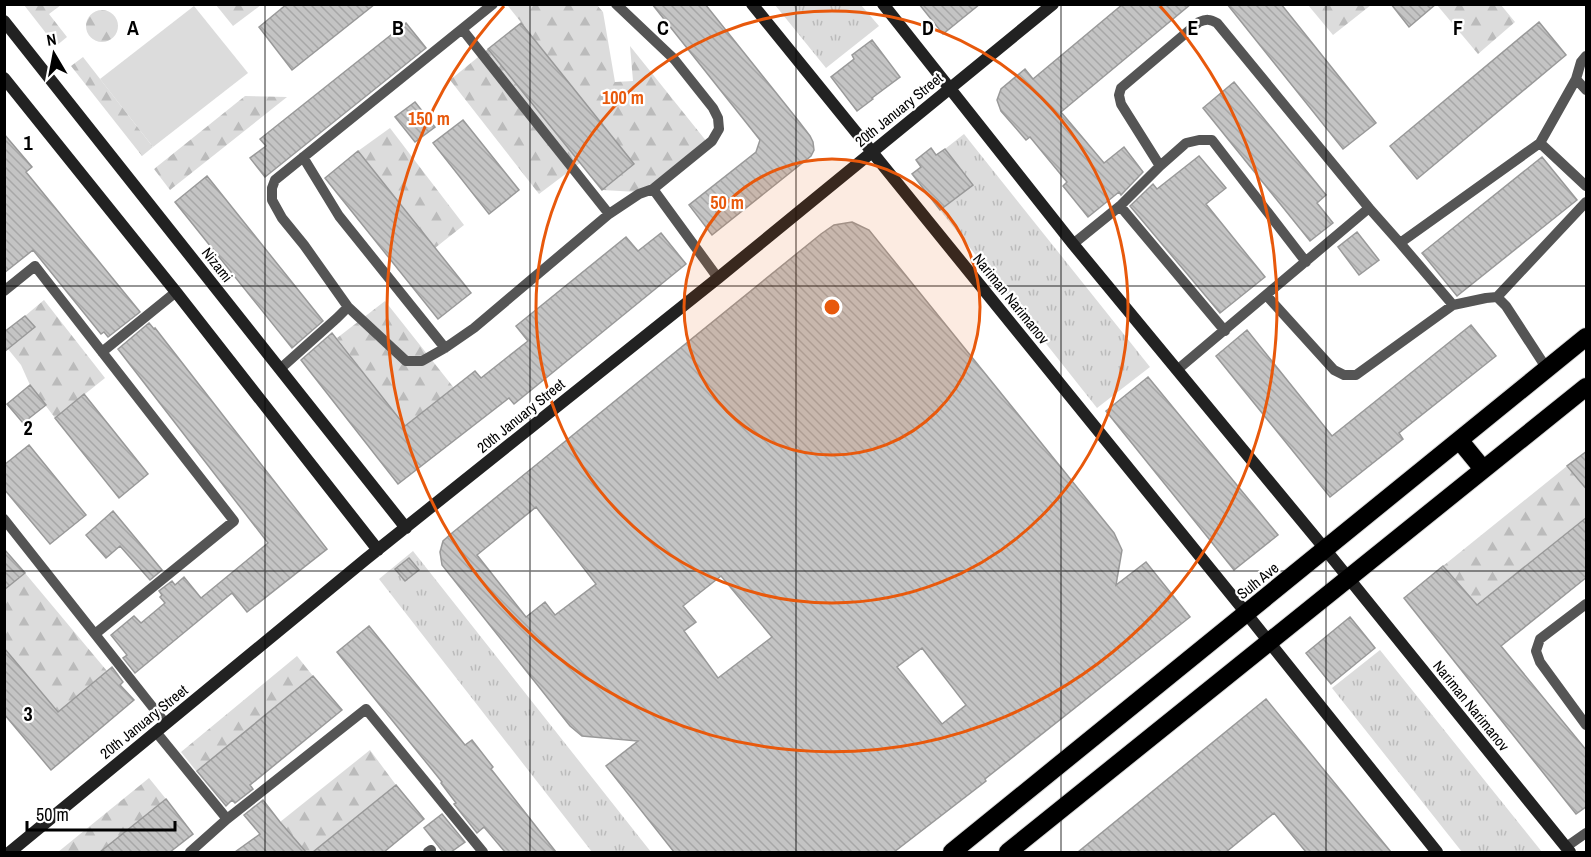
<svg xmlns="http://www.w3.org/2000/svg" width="1591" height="857" font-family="'Archivo Narrow',sans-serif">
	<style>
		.green { fill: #dcdcdc }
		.forest { fill: url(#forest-firs) }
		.park { fill: url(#park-tufts) }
		.building { fill: url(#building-back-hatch); stroke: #999; stroke-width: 1.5; fill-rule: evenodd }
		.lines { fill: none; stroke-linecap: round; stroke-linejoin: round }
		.highway-casing { stroke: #dbdbdb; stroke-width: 20 }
		.lane { stroke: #555; stroke-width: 10 }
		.secondary { stroke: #222; stroke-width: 12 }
		.highway { stroke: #000; stroke-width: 18 }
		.grid { fill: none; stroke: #000; stroke-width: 1.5; stroke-opacity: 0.55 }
		.ring { fill: none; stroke: #e8590c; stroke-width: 3 }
		.labels { text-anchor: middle; stroke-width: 4.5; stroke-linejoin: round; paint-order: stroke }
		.street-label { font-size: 15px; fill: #000; stroke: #fff }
		.grid-label { font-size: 20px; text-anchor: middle; font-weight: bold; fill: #000; stroke: #fff; stroke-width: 4.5; stroke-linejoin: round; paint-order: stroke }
		.centre { fill: #e8590c; stroke: #fff; stroke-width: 3 }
		.ring-label { font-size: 18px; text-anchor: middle; font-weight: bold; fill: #e8590c; stroke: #fff; stroke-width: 4.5; stroke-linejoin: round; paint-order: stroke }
	</style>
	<defs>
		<pattern id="forest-firs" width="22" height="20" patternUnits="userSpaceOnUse" patternTransform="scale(1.5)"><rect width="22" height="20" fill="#dcdcdc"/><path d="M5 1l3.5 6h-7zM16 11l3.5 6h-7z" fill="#bbb"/></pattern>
		<pattern id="park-tufts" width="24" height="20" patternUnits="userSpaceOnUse" patternTransform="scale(1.5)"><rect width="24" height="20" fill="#dcdcdc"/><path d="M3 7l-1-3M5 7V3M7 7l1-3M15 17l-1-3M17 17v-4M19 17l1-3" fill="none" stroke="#bbb"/></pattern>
		<pattern id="building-back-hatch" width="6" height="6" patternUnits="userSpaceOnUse" patternTransform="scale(1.5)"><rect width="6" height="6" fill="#c4c4c4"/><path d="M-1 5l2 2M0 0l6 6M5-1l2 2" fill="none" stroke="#a7a7a7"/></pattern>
	</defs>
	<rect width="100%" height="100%" fill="#fff"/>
	<!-- green -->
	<path class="green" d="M194,6L248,73L153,147L100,79Z"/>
	<!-- forest -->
	<path class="forest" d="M510,4L597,5L603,12L615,82L633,81L630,46L711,147L656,193L602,190L634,164L508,6Z
		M24,5H61L49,14L67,37L56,46Z
		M216,5H261L233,26Z
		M1308,5H1371L1333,35Z
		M1437,5H1501L1515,22L1478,54Z
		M86 26a16 16 0 1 1 32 0a16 16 0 1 1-32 0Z
		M488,49L580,163L539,194L450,80Z
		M83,57L153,147L142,156L71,66Z
		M245,96L287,97L170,190L154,169Z
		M390,128L464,225L435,248L358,151Z
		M44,300L105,378L55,418L30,385L21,365L8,349L34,327L25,316Z
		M385,301L454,388L405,426L337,338Z
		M1567,466L1586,490V517L1477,605L1443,566Z
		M25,573L107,671L58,712L22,669L5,683V652L6,650L4,648L5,590Z
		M297,656L313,676L197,772L181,752Z
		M370,750L396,785L313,852H275L274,851L292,836L280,822Z
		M149,778L166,799L100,852H58Z"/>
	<!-- park -->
	<path class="park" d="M775,5H861L879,26L826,68Z
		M964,134L1150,367L1097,408L940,210L973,185L945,149Z
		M413,551L651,852H592L379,579Z
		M1380,650L1542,852H1462L1332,688Z"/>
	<!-- building -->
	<path class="building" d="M287,4H375L292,70L259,27Z
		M652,4H705L797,119L810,136L813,142L814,150L811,156L712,235L689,205L756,152L760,140Z
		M919,4H980L943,34Z
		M1123,4H1191L1061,112L1104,163L1124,147L1143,172L1121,195L1119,192L1088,217L1063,186L1067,182L1030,137L1026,140L1001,111L997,100L1001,89L1025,69L1033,79Z
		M1227,4H1281L1376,123L1343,149Z
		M1391,4H1436L1409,27Z
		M1539,22L1566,55L1417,179L1390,146Z
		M406,23L426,48L265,177L250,158L266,146L260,139Z
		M521,23L634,164L602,190L488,49Z
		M872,40L900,77L872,98L873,99L857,111L831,77L854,59L852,55Z
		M1234,82L1326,195L1317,203L1333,223L1310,241L1203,108Z
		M415,102L435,127L415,142L395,117Z
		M463,120L519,190L489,214L433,143Z
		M4,134L32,167L26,172L140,312L108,337L104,332L101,334L33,250L4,273Z
		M931,148L936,155L945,149L973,185L940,210L912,174L921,167L916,160Z
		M358,151L471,293L438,319L325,178Z
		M1199,156L1226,188L1206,204L1265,277L1220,313L1130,206L1153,184L1157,189Z
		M1542,157L1577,200L1457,296L1422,253Z
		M207,176L323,321L292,348L175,202Z
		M852,222L869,230L1114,533L1122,550L1116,585L1146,562L1190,617L985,779L986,781L894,852H674L606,766L638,741L582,736L570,726L442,565L440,552L443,541L452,533L821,234L834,225ZM536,507L596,584L555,615L545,602L526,617L477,555ZM721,576L772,637L718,678L684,631L696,622L683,606ZM922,648L966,705L942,724L897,667Z
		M1357,232L1379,260L1359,275L1338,247Z
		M661,233L686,264L514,404L509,398L398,484L301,360L332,333L405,426L475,371L481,378L528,341L516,326L626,237L638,251Z
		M25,316L35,327L4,352V332Z
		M149,323L154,329L155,328L327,549L247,612L232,593L135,673L123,658L127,655L111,635L134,616L141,623L165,603L160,597L162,595L159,591L172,581L175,585L184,577L201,598L268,543L118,349Z
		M1471,325L1496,356L1399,433L1403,439L1330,497L1216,356L1247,330L1332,436Z
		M1148,377L1278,535L1234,570L1106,411Z
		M30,385L46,405L23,423L7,404Z
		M84,394L148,474L119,498L55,418Z
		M29,445L86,515L50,544L4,489V465Z
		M1587,451V490L1567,466Z
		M113,511L162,570L150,580L120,546L106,558L86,535Z
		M1587,517V577L1501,646L1587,751V806L1576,814L1404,598L1443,566L1477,605Z
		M4,549L25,573L4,590Z
		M409,558L419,570L405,581L395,569Z
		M1350,617L1375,648L1331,684L1306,653Z
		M369,626L465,745L472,740L493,767L491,769L556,852H505L484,827L477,833L454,804L456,803L441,783L442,782L337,652Z
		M4,648L58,712L112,667L123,682L120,685L134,700L51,770L4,714Z
		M313,676L342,710L250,785L253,789L235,803L232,800L226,806L197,771Z
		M1266,699L1391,852H1306L1274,813L1226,852H1078Z
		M396,785L424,819L384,852H313Z
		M166,799L193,834L170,852H100Z
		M263,800L280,822L306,852H235L260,834L244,815Z
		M442,814L465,842L451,852H443L424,828Z"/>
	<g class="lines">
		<defs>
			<path id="highway" d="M1460,441L1483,469
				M952,852L1586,337
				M1008,852L1586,387"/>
		</defs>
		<!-- highway casing -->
		<use href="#highway" class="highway-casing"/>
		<!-- lane -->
		<path class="lane" d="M616,4L674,59L713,108L718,118L719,129L712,141L653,189
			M462,29L609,214
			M1576,79L1586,90
			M1540,143L1576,79L1581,62L1586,56
			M303,157L339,216L445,348
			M1160,166L1186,143L1199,140H1212L1306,262
			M1120,206L1225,331
			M1369,208L1400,243L1540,143L1586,186
			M1400,243L1453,305L1486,298L1497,297L1506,306L1547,369
			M1073,244L1120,206L1160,166L1121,104L1119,95L1121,88L1199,22C1206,19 1210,19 1217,23L1369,208L1177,370
			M4,291L35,266L234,521L95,634
			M1266,295L1334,370L1344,375H1356L1453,305
			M1497,297L1586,202
			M348,307L304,245L282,218L272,200V188L275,180L493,4
			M102,352L176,292
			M280,369L337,318L348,307L406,361H422L445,348L474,328L609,214L639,194L653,189L718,278
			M4,519L166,724
			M1586,604L1540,639L1536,651L1540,662L1586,725
			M156,732L227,819L190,852
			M227,819L366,709L483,852
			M1566,847L1586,833
			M428,852L431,850"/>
		<!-- secondary -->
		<path class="secondary" d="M752,4L1246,613L1437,852
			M883,4L1073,244L1325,549L1570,852
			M4,21L406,528
			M4,78L176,292L378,550
			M10,852L366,559L718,278L1053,4"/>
		<!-- highway -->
		<use href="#highway" class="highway"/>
	</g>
	<!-- grid -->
	<path class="grid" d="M265,4V852M530,4V852M796,4V852M1061,4V852M1326,4V852M4,286H1586M4,571H1586"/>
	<!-- distance rings -->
	<circle cx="832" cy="307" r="148" fill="#e8590c" fill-opacity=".12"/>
	<g class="ring">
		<circle cx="832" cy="307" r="148"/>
		<circle cx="832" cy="307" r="296"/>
		<path d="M1160 6A445 445 0 1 1 504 6"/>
	</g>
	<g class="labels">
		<!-- street labels -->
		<g class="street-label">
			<text transform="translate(899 110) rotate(-39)" y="5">20th January Street</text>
			<text transform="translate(217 265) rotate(52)" y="5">Nizami</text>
			<text transform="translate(1011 299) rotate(51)" y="5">Nariman Narimanov</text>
			<text transform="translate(521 416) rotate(-39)" y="5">20th January Street</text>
			<text transform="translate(1258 581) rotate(-39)" y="5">Sulh Ave</text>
			<text transform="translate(1471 706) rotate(51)" y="5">Nariman Narimanov</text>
			<text transform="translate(144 722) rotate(-39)" y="5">20th January Street</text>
		</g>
	</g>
	<g class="grid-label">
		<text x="133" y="35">A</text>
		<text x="398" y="35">B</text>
		<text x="663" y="35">C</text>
		<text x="928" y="35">D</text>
		<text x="1193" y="35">E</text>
		<text x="1458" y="35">F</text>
		<text x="28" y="150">1</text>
		<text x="28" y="435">2</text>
		<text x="28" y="721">3</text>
	</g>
	<circle cx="832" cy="307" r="9" class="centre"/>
	<g class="ring-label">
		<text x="623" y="104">100 m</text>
		<text x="429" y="125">150 m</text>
		<text x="727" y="209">50 m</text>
	</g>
	<!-- border -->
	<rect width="1591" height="857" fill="none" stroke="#000000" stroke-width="12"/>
	<!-- north arrow -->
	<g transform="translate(54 54) rotate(350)" stroke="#ffffff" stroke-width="4.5" paint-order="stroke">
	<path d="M0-4.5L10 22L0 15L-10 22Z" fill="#000000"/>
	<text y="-9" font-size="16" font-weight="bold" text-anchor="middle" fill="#000000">N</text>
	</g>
	<!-- scale -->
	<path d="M27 821v9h148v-9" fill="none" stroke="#000000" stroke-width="3"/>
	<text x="36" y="821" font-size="18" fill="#000000" stroke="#ffffff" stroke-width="4.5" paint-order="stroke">50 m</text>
</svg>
